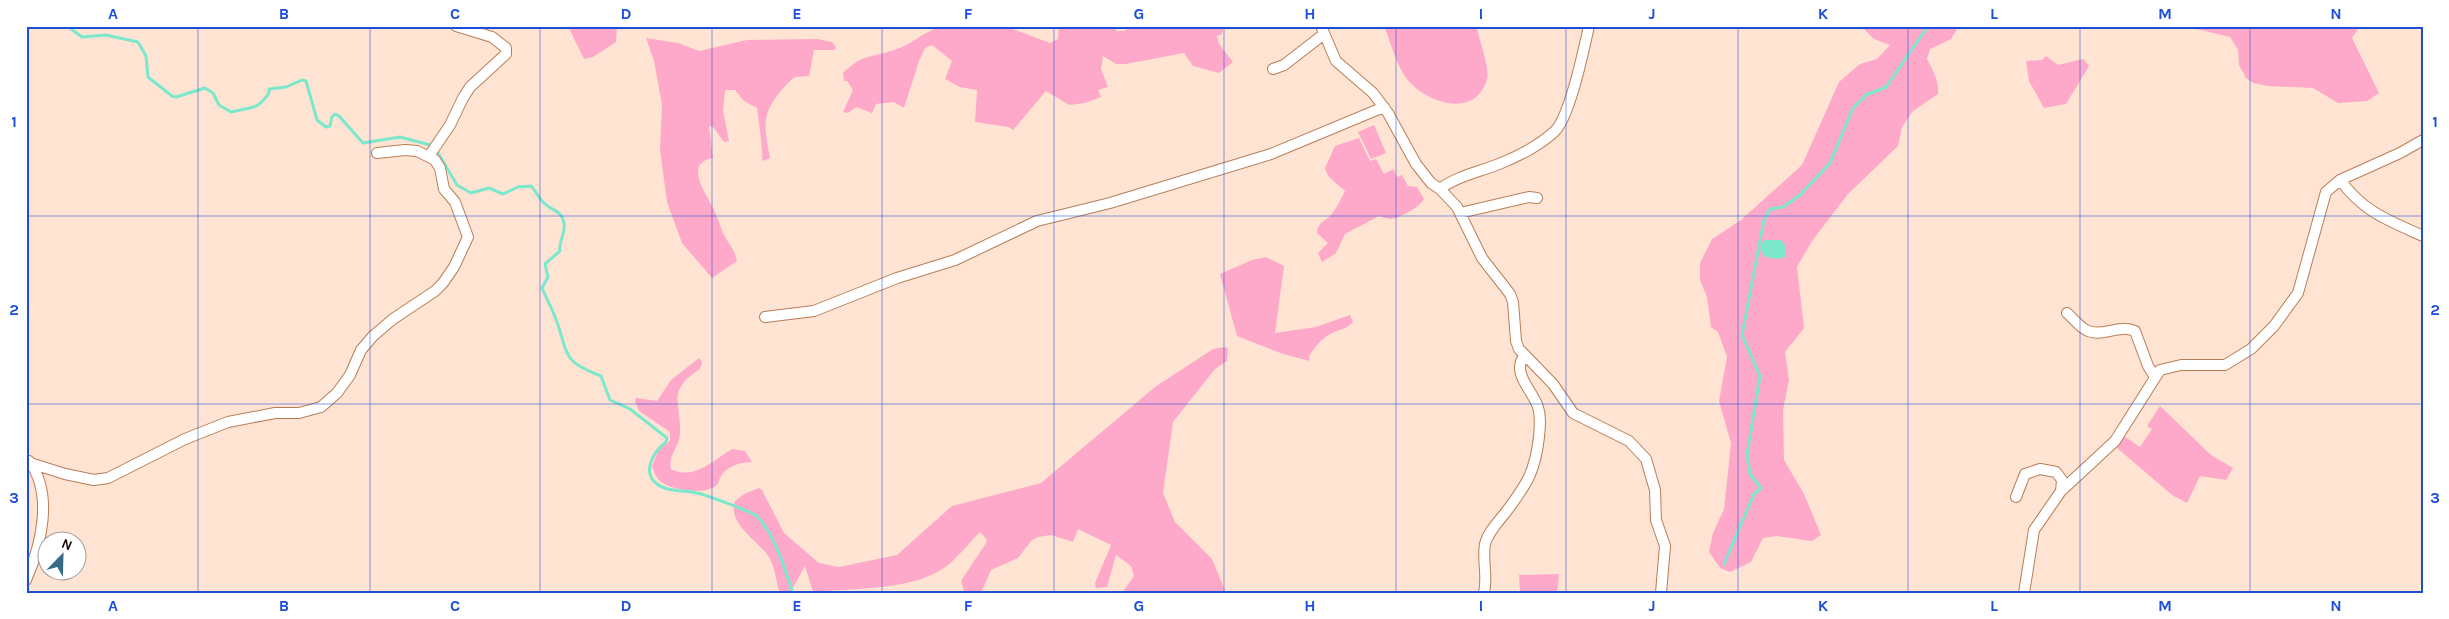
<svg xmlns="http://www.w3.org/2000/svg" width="2449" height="619" font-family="Karla,sans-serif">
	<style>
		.green { fill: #fea9ca }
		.water { fill: #7be7cb }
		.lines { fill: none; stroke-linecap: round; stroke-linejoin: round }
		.stream { stroke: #7be7cb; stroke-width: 3 }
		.minor-casing { stroke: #b97d55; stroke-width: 12 }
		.minor { stroke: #fff; stroke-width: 10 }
		.grid { fill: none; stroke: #1d4ed8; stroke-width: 1; stroke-opacity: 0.55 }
		.neatline { fill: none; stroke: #1d4ed8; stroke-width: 2 }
		.grid-label { font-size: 16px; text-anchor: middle; font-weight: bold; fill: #1d4ed8 }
	</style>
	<rect width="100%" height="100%" fill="#ffe4d3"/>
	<!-- green -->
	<path class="green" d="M568,26H617L616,42L593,57L584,59Z
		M958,26H1005L1050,43L1058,39L1059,26H1112L1117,31H1124L1134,26H1224L1222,34L1217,36L1219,44L1233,62L1219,73L1193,66L1184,53L1126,64H1116L1103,56L1101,69L1108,87L1098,90L1101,97L1085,103L1069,105L1046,91L1013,130L1009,127L975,122L977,90L960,87L945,79L952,61L932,45L925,48L919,61L904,108L894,102L876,104L872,113L856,107L848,113L843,112L853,90L847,81H844L843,73C862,54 871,58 894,50C908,46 919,36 932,30C940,27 950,28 958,26Z
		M1384,26H1476C1479,38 1490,69 1487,79C1476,119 1427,104 1407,79C1396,65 1391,43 1384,26Z
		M1861,26H1959L1951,39L1930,49L1927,59C1933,70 1939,81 1938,94L1913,111L1902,127L1898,146L1848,194L1812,241L1797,267L1804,328L1785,352L1789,380L1783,410L1784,460L1804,494L1821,535L1812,541L1777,536L1763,538L1751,562L1730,572L1720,568L1709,552L1713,533L1724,509L1731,443L1719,401L1727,357L1718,332L1711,327L1707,297L1700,280V263L1712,239L1741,220L1802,165L1839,82L1860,64L1877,59L1890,45L1874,39Z
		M2184,26H2360L2352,38L2379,93L2367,101L2338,103L2313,88L2268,86L2253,83L2246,78L2239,65L2238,50L2230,37Z
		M646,38L678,43L699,51L747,40L817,39L832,42L836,47L835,50H814L809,76L795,77C789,81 785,86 781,91C760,115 765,129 770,158L762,161C764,155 758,118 757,108L744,101L735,90H725L723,111L729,141L724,142L713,127L709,126L713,158C683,163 706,193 713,208C717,216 720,225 723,233C728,243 735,250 737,261L712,278L682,243L667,202L660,150L662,105L654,61Z
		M2046,56L2058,65L2083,59L2089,66L2066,104L2044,108L2029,81L2026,61L2042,60Z
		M1374,125L1386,153L1371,159L1358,132Z
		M1359,138L1370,161L1376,159L1384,174L1393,169L1397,177L1402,175L1408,186L1417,187L1424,199C1421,206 1400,218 1391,219C1388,219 1382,217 1379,216L1345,234L1336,253L1322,262L1318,253L1328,243L1317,233C1318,220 1327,222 1333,212C1338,206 1341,198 1345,191L1328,176L1325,168L1335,146Z
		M1266,257L1284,266L1275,333L1316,327L1350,315L1353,322C1347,329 1340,329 1332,333C1322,338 1315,347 1309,356L1310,361L1283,354L1237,336L1220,274L1252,260Z
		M1224,347L1228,348L1227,361L1215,369L1173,422L1163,493L1175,522L1212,559L1226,593H1122L1134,576L1131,566L1116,555L1107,587L1096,588L1095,583L1111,545L1078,529L1073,542L1051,535L1038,537L1031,541L1018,558L991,570L981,593L964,591L961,581L986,543L987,540L980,532C969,543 959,556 948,565C916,591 852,588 813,592L805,566L790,593H780C776,582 775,568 770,559C760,541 727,525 735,501L744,494L759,488L762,490L784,533L819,563L839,567L897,555L952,506L1041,483L1155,387L1213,349Z
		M699,358L702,362L700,369C666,391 681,402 680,433C680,447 667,456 671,469C693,481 714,460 732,449L745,451L752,462C741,462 727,466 721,476C718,481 719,486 712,488C699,494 669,490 659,480C655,476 654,471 652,466L659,449L670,441V432L639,411L635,401L636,398L657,401L671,380Z
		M2160,406L2211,455L2233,468L2226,480L2200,476L2187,503L2172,495L2116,447L2124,436L2140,447L2152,429L2147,426Z
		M1559,574L1557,593H1520L1519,575Z"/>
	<!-- water -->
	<path class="water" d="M1764,240H1781L1786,246L1785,257L1777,259L1765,257L1760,249Z"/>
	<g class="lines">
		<!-- stream -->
		<path class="stream" d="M67,26L82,37L106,35L138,42L146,56L148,77L172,96L176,97L205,88L213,93L219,105L231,112C251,106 256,112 269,93V89L286,87L302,80L306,81L317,120L326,127L330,126L332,117L335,114L339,116L363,143L400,137L434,146L457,185L471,193L489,188L503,194L518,187L531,186C536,191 538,197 543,202C551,211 563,210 564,224C566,234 558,241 560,251L545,264L548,277L542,288C547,300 554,312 558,325C569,359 565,362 601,376L610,400L630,409L667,438L666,442C654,451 641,472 657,484C667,492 685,490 697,493C706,495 753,512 758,517C776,538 784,567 793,593
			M1724,564L1754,494L1761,488L1750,474L1747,455L1760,376L1742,335L1764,220L1770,209L1783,207L1800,195L1830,163L1853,108L1866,95L1886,87L1928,26"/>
		<defs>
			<path id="minor" d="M1321,26L1336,61L1373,93L1388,113L1416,164L1431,183L1440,189L1457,207L1482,258L1510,294L1513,302L1516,341L1519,349L1553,384L1573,413L1629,441L1646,459L1655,490L1656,520L1665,546L1661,593
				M1273,69L1284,65L1324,34
				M429,156L450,125L463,98L470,87L506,54V48L492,37L456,26
				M2340,180C2364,212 2387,220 2423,236
				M1440,189C1457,176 1479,172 1499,164C1519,156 1540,145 1555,131C1570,116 1584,49 1589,26
				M1460,213L1529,197L1537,198
				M2067,313C2074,319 2080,328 2088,331C2103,337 2119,324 2135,331L2148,366L2155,377
				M765,317L814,311L897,278L955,260L1037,221L1110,203L1271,154L1384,107
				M30,463L65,474L94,480L108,478L185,439L228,422L275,413H299L321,407L337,393L350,375L361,350L373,336L393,319L435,291L443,283L454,267L468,237L455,202L444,189L440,168L435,160L417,151L405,150L377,153
				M2016,497L2025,474L2040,469L2056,472L2062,480L2061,491
				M26,580C41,546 54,494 29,461
				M1484,593C1488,576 1482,560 1485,544C1488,532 1499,521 1506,512C1527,484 1535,472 1539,437C1540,426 1541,417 1538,407C1533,391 1510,372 1525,355
				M2024,593L2034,530L2041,520L2061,491L2115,441L2160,370L2181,365H2225L2251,349L2274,326L2298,293L2326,192L2340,180L2400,153L2423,140"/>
		</defs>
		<!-- minor casing -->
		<use href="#minor" class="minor-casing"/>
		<!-- minor -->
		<use href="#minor" class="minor"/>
	</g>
	<!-- grid -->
	<path class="grid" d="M198,26V593M370,26V593M540,26V593M712,26V593M882,26V593M1054,26V593M1224,26V593M1396,26V593M1566,26V593M1738,26V593M1908,26V593M2080,26V593M2250,26V593M26,216H2423M26,404H2423"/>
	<!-- border -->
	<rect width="2449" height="619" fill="none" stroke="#ffffff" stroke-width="55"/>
	<!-- north arrow -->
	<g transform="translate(62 556) rotate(23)"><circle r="24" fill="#ffffff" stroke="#a59c99"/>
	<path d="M0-4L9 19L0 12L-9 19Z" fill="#366a87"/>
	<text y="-8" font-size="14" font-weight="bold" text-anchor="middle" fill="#1d0700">N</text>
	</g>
	<rect x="28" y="28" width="2394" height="564" class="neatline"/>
	<g class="grid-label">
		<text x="113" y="19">A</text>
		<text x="284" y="19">B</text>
		<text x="455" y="19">C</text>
		<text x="626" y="19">D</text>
		<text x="797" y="19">E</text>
		<text x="968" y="19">F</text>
		<text x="1139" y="19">G</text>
		<text x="1310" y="19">H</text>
		<text x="1481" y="19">I</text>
		<text x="1652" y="19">J</text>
		<text x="1823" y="19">K</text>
		<text x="1994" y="19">L</text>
		<text x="2165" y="19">M</text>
		<text x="2336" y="19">N</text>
		<text x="14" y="127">1</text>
		<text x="2435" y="127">1</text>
		<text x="14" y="315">2</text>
		<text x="2435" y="315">2</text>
		<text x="14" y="503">3</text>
		<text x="2435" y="503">3</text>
		<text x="113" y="611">A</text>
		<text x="284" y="611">B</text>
		<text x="455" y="611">C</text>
		<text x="626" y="611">D</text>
		<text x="797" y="611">E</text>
		<text x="968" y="611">F</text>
		<text x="1139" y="611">G</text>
		<text x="1310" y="611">H</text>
		<text x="1481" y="611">I</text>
		<text x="1652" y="611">J</text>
		<text x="1823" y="611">K</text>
		<text x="1994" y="611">L</text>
		<text x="2165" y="611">M</text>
		<text x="2336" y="611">N</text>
	</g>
</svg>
